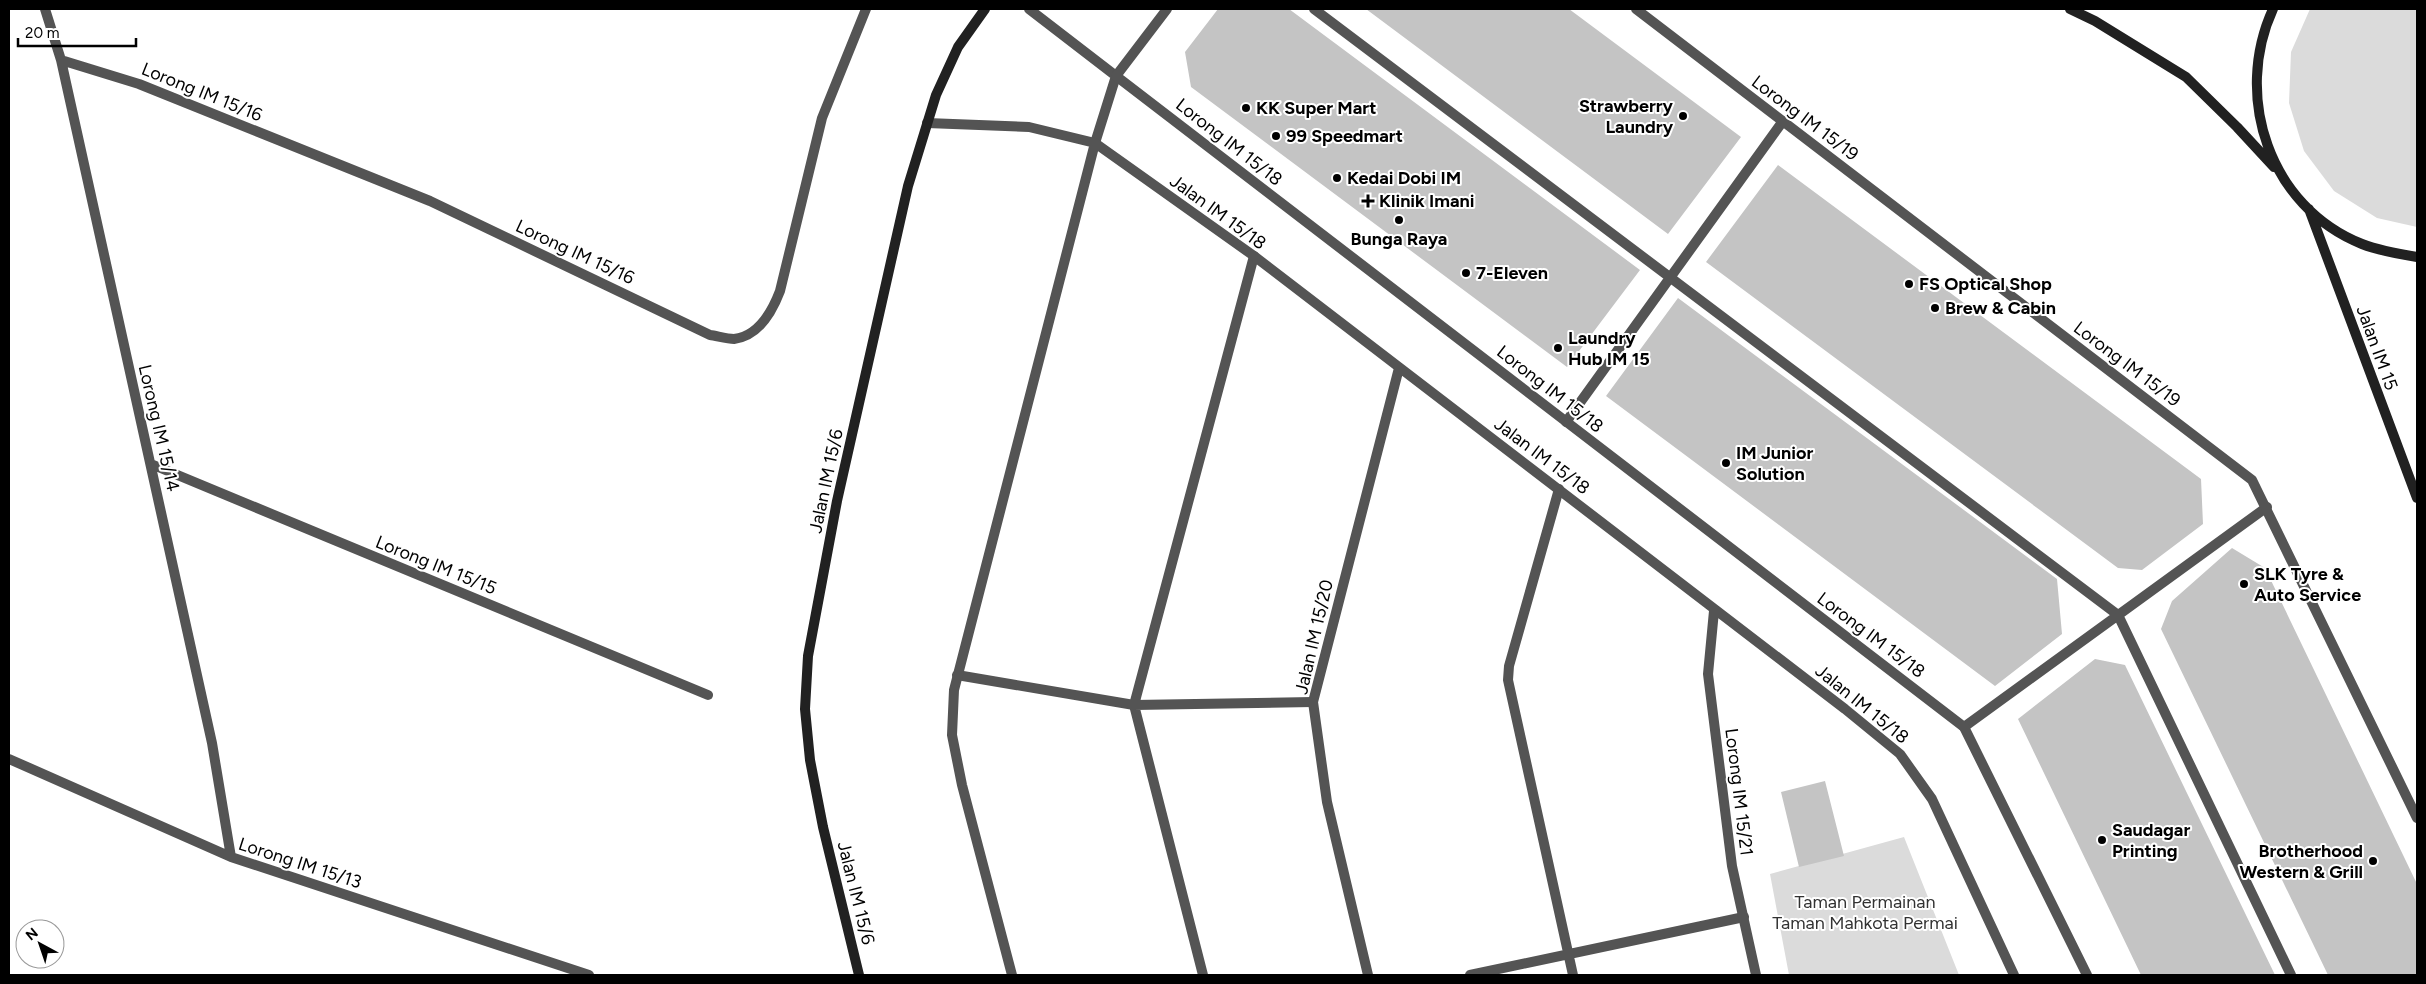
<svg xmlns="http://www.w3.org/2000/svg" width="2426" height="984" font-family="Figtree,sans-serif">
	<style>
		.green { fill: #dbdbdb }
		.building { fill: #c4c4c4 }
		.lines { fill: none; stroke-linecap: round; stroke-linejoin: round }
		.lane { stroke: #545454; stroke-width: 10 }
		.street { stroke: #545454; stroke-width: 10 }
		.secondary { stroke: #212121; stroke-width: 10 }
		.poi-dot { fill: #000; stroke: #fff; stroke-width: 2 }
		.labels { text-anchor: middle; stroke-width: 4; stroke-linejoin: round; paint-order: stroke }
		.street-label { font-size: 18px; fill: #000; stroke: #fff }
		.poi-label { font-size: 18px; font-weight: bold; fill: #000; stroke: #fff; text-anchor: start }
		.park-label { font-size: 18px; fill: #323232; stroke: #fff }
	</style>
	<rect width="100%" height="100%" fill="#fff"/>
	<!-- green -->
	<path class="green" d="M2310,9H2417V227L2377,218L2334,191L2304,151L2289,103L2291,52Z
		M1904,837L1959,975H1789L1770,874Z"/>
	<!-- building -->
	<path class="building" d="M1218,9H1289L1640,270L1567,367L1191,87L1185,52Z
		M1366,9H1569L1741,137L1668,234Z
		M1778,165L2201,479L2203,524L2142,570L2118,568L1706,262Z
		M1678,298L2057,579L2062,634L1995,686L1606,396Z
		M2232,548L2265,568L2417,884V975H2328L2161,629L2172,601Z
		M2095,659L2125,665L2275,975H2141L2018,719Z
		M1825,781L1844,856L1799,867L1781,792Z"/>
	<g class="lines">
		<!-- lane -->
		<path class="lane" d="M1029,9L1116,76L1095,143
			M1314,9L2118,615L2291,975
			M1566,422L1783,121
			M1559,489L1509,666L1508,680L1573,975
			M957,675L1134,705L1313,702
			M1964,727L2267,507
			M1203,975L1134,705L1254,256
			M1470,975L1744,917"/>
		<!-- street -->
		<path class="street" d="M45,9L61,60L212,743L231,857
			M1167,9L1116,76L1964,727L2087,975
			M1636,9L2252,480L2417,818
			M61,60L139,84L430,201L710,335C717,336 727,339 734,339C759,336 772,312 780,291L822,118L866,9
			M927,123L1029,127L1095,143L1254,256L1845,709L1900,754L1932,799L2014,975
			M151,464L708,695
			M1714,611L1708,674L1732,866L1756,975
			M9,759L231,857L589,975
			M1012,975L962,785L952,735L954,690L1095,143
			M1368,975L1327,802L1313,702L1399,368"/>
		<!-- secondary -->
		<path class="secondary" d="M2070,9L2095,21L2186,77L2237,127L2274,167
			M2273,9C2233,96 2269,207 2362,244C2380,251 2398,254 2417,257
			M2309,209L2417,498
			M859,975L823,827L810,760L805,709L808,656L837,501L908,186L936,95L958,47L985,9"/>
	</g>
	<!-- markers -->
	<g class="poi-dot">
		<circle cx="1246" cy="108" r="5"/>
		<circle cx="1683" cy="116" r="5"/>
		<circle cx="1276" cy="136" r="5"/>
		<circle cx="1337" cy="178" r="5"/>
		<path d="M1365.5 193.5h5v5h5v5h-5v5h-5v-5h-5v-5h5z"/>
		<circle cx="1399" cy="220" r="5"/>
		<circle cx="1466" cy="273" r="5"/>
		<circle cx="1909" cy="284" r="5"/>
		<circle cx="1935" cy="308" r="5"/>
		<circle cx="1558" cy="348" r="5"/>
		<circle cx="1726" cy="463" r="5"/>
		<circle cx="2244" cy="584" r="5"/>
		<circle cx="2102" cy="840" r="5"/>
		<circle cx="2373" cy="861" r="5"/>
	</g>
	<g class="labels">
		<!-- street labels -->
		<g class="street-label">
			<text transform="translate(202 92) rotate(22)" y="6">Lorong IM 15/16</text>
			<text transform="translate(1805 118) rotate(37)" y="6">Lorong IM 15/19</text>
			<text transform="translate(1229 142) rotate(38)" y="6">Lorong IM 15/18</text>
			<text transform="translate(1218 212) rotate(36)" y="6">Jalan IM 15/18</text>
			<text transform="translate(575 252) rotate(25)" y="6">Lorong IM 15/16</text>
			<text transform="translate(2377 348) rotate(70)" y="6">Jalan IM 15</text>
			<text transform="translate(2127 364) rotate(37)" y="6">Lorong IM 15/19</text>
			<text transform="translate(1550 389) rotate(38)" y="6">Lorong IM 15/18</text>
			<text transform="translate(159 428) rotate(77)" y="6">Lorong IM 15/14</text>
			<text transform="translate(1542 456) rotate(37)" y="6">Jalan IM 15/18</text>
			<text transform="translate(826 481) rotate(-78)" y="6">Jalan IM 15/6</text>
			<text transform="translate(436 565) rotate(22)" y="6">Lorong IM 15/15</text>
			<text transform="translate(1871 635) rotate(37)" y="6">Lorong IM 15/18</text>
			<text transform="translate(1314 637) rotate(-77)" y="6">Jalan IM 15/20</text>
			<text transform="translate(1862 704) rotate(39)" y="6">Jalan IM 15/18</text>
			<text transform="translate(1739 792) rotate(83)" y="6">Lorong IM 15/21</text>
			<text transform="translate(300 863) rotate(18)" y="6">Lorong IM 15/13</text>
			<text transform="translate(856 893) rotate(76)" y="6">Jalan IM 15/6</text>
		</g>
		<!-- poi labels -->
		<g class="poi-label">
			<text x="1673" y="112" text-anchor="end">Strawberry<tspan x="1673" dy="21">Laundry</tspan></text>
			<text x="1256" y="114">KK Super Mart</text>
			<text x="1286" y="142">99 Speedmart</text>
			<text x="1347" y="184">Kedai Dobi IM</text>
			<text x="1379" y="207">Klinik Imani</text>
			<text x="1399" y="245" text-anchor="middle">Bunga Raya</text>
			<text x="1476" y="279">7-Eleven</text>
			<text x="1919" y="290">FS Optical Shop</text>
			<text x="1945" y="314">Brew &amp; Cabin</text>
			<text x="1568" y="344">Laundry<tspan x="1568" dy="21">Hub IM 15</tspan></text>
			<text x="1736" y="459">IM Junior<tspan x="1736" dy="21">Solution</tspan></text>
			<text x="2254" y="580">SLK Tyre &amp;<tspan x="2254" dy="21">Auto Service</tspan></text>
			<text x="2112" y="836">Saudagar<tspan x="2112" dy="21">Printing</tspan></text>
			<text x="2363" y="857" text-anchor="end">Brotherhood<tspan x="2363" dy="21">Western &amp; Grill</tspan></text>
		</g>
		<!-- park labels -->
		<g class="park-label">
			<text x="1865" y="908">Taman Permainan<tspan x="1865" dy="21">Taman Mahkota Permai</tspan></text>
		</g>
	</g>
	<!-- border -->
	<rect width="2426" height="984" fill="none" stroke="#000000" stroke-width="20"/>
	<!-- north arrow -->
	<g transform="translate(40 944) rotate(320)"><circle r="24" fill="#ffffff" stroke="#999999"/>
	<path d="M0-4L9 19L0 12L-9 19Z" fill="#000000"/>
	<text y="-8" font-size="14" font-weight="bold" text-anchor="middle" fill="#000000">N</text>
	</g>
	<!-- scale -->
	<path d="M18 38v8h118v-8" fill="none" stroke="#000000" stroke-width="2.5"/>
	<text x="25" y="38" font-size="15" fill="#000000" stroke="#ffffff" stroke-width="4" paint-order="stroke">20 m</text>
</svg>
